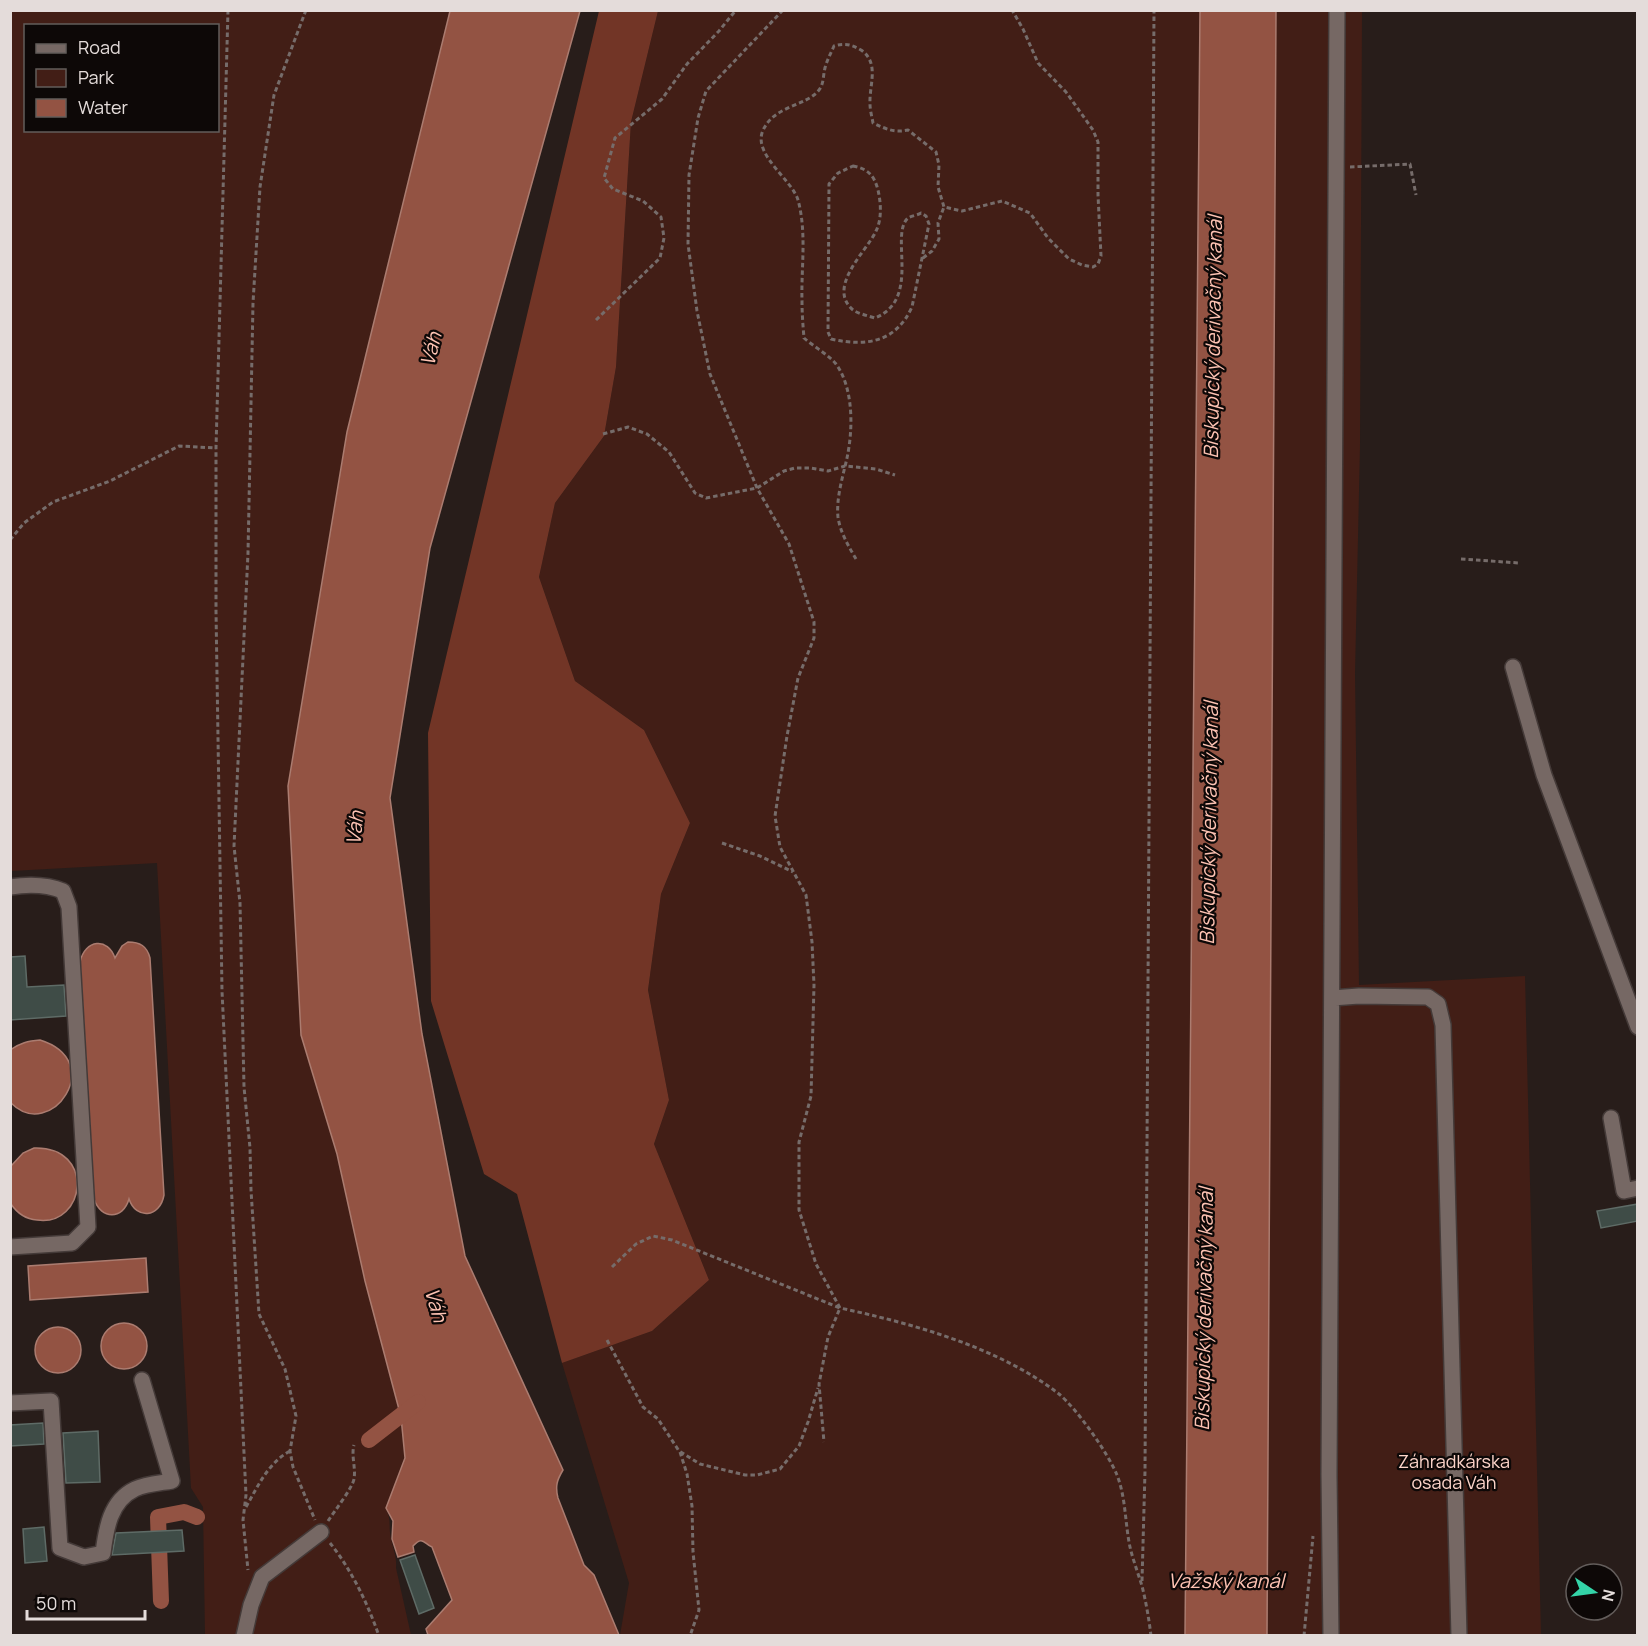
<svg xmlns="http://www.w3.org/2000/svg" width="1648" height="1646" font-family="Manrope,sans-serif">
	<style>
		.green { fill: #421e16; fill-rule: evenodd }
		.forest { fill: #723526 }
		.water { fill: #935343; stroke: #ab7c70; stroke-width: 1.5 }
		.lines { fill: none; stroke-linecap: round; stroke-linejoin: round }
		.canal { stroke: #935343; stroke-width: 16 }
		.building { fill: #3f4c47; stroke: #5e6b66; stroke-width: 1.5 }
		.minor-casing { stroke: #443a38; stroke-width: 18 }
		.path { stroke: #766c6a; stroke-width: 3; stroke-dasharray: 4.5 3; stroke-linecap: butt }
		.minor { stroke: #766864; stroke-width: 15 }
		.labels { text-anchor: middle; stroke-width: 4.5; stroke-linejoin: round; paint-order: stroke }
		.park-label { font-size: 18px; fill: #fcd4c9; stroke: #0d0807 }
		.water-label { font-size: 20px; font-style: italic; fill: #fec3b3; stroke: #0d0807 }
	</style>
	<rect width="100%" height="100%" fill="#281d1a"/>
	<!-- green -->
	<path class="green" d="M11,11H450L347,432L288,786L337,1154L365,1281L401,1417L405,1458L386,1508C392,1523 388,1524 391,1538C393,1549 397,1556 396,1568L411,1635H205L203,1507L191,1488L157,863L11,871ZM26,26H218V130H26Z
		M658,11H1200L1185,1635H620L629,1583L562,1363L652,1331L709,1280L654,1144L669,1100L648,990L661,894L690,823L644,730L575,681L539,577L555,503L604,436L616,367L631,122Z
		M1276,11H1362L1360,446L1355,674L1359,985L1525,976L1541,1635L1267,1636Z"/>
	<!-- forest -->
	<path class="forest" d="M599,11H658L631,122L616,367L604,436L555,503L539,577L575,681L644,730L690,823L661,894L648,990L669,1100L654,1144L709,1280L652,1331L562,1363L517,1194L484,1174L431,1001L428,733Z"/>
	<!-- water -->
	<path class="water" d="M450,11H580L430,548L390,798L422,1034L465,1256L563,1470C557,1480 555,1486 558,1498L584,1565L594,1575L619,1635H428L426,1629L452,1600L432,1547C424,1544 423,1535 413,1546L414,1552L398,1557L392,1539L393,1521L386,1508L405,1458L401,1417L365,1281L337,1154L301,1035L288,786L347,432Z
		M1200,11H1276L1267,1636L1185,1635Z
		M128,942C140,942 147,946 150,958L164,1195C160,1218 136,1220 129,1199C123,1220 101,1220 94,1199L80,962C85,939 108,937 115,958L122,946Z
		M40,1040C108,1061 51,1143 11,1103L10,1050C20,1043 28,1041 40,1040Z
		M34,1148C96,1146 86,1227 37,1220C25,1219 17,1213 11,1204V1166L23,1153Z
		M146,1258L148,1292L30,1300L28,1266Z
		M101 1346a23 23 0 1 1 46 0a23 23 0 1 1-46 0Z
		M35 1350a23 23 0 1 1 46 0a23 23 0 1 1-46 0Z"/>
	<g class="lines">
		<!-- canal -->
		<path class="canal" d="M369,1440L418,1402
			M161,1601L158,1517L184,1512L197,1517"/>
	</g>
	<!-- building -->
	<path class="building" d="M25,956L27,987L64,985L66,1016L10,1020V957Z
		M1638,1204V1221L1601,1228L1597,1211Z
		M43,1423L44,1444L10,1446V1425Z
		M98,1431L100,1482L66,1483L63,1433Z
		M44,1527L47,1561L25,1563L23,1529Z
		M182,1530L184,1551L112,1555L116,1533Z
		M415,1555L434,1608L419,1614L400,1560Z"/>
	<g class="lines">
		<defs>
			<path id="minor" d="M1513,667L1544,775L1638,1027
				M10,887C29,884 46,884 63,891L69,907L88,1227L72,1243L10,1247
				M1332,998L1359,996L1428,997L1438,1004L1443,1025L1459,1636
				M1611,1118L1624,1191L1638,1188
				M10,1403L51,1401L60,1548L84,1557L103,1553C106,1529 110,1501 135,1489C146,1484 161,1483 172,1481L142,1380
				M244,1636L251,1605L262,1577L321,1532
				M1331,1636L1329,1475L1337,10"/>
		</defs>
		<!-- minor casing -->
		<use href="#minor" class="minor-casing"/>
		<!-- path -->
		<path class="path" d="M228,10L216,448V611L222,991L246,1495L243,1520L248,1570
			M306,10L274,95L260,187L253,303L248,553L234,846L240,903L244,1087L250,1148L251,1190L259,1314L285,1369L296,1416L290,1451L293,1467L315,1520
			M783,10L706,91L698,118L689,175L688,244L697,311L710,374L757,488L789,544L814,622V638L798,678L787,736L775,816L780,847L806,895L812,942L814,985L811,1096L799,1142V1210L816,1264L840,1308C914,1324 998,1347 1059,1394C1077,1409 1108,1453 1117,1475C1126,1498 1125,1524 1130,1547C1133,1560 1138,1573 1142,1586C1146,1602 1149,1619 1151,1636
			M853,166C868,169 874,175 878,190C881,203 882,219 876,231C867,251 826,287 853,310C859,314 869,316 875,318C922,299 889,235 908,218C911,216 918,215 921,213L926,216L929,224L912,307C896,342 867,347 831,339L828,332L829,184L838,173Z
			M1350,167L1410,164L1416,195
			M923,258L932,251L939,239L938,223L944,207
			M596,320L660,258L664,238L661,217L643,201L613,189L604,178L615,138L662,99L687,64L719,31L736,10
			M603,434L628,427L647,434L669,452L695,493L706,498L757,488L784,471L795,468H810L828,471L845,466L876,469L895,475
			M10,540L24,523L53,502L110,481L179,446L216,448
			M856,559C849,547 840,532 838,517C836,498 843,476 847,458C853,430 854,389 836,364C830,356 813,346 804,338C803,326 802,314 802,301C801,268 807,233 798,200C792,180 755,156 762,133C772,105 806,107 819,90C824,84 823,75 825,68C827,60 831,53 834,46C844,43 851,44 861,50C880,63 869,85 870,104C870,110 872,117 873,123C886,129 894,133 908,130L936,152L939,165L938,187L944,207L962,211L1002,201L1030,213L1048,238L1069,259L1082,265L1093,267L1098,264L1101,256L1098,195V142L1093,130L1066,92L1038,63L1023,29L1012,10
			M1461,559L1519,563
			M722,843L760,856L793,872
			M612,1267L636,1244L653,1236L672,1240L840,1308L828,1337L819,1384L824,1442
			M607,1340L643,1407L658,1419L679,1451L700,1464L745,1475H757L780,1469L799,1446L808,1422L818,1388
			M680,1452L687,1474L692,1506L693,1552L699,1610L690,1636
			M246,1507C258,1486 268,1463 290,1451
			M328,1521C334,1512 353,1487 354,1479C356,1468 351,1456 354,1445
			M330,1543C351,1569 368,1604 379,1636
			M1142,1581L1145,1471L1154,10
			M1304,1636L1313,1536"/>
		<!-- minor -->
		<use href="#minor" class="minor"/>
	</g>
	<g class="labels">
		<!-- park labels -->
		<g class="park-label">
			<text x="1454" y="1468">Záhradkárska<tspan x="1454" dy="21">osada Váh</tspan></text>
		</g>
		<!-- water labels -->
		<g class="water-label">
			<text transform="translate(1213 337) rotate(-89)" y="7">Biskupický derivačný kanál</text>
			<text transform="translate(431 349) rotate(-76)" y="7">Váh</text>
			<text transform="translate(1209 823) rotate(-89)" y="7">Biskupický derivačný kanál</text>
			<text transform="translate(355 828) rotate(-84)" y="7">Váh</text>
			<text transform="translate(436 1305) rotate(74)" y="7">Váh</text>
			<text transform="translate(1204 1309) rotate(-89)" y="7">Biskupický derivačný kanál</text>
			<text x="1226" y="1588">Važský kanál</text>
		</g>
	</g>
	<!-- border -->
	<rect width="1648" height="1646" fill="none" stroke="#e4dcda" stroke-width="24"/>
	<!-- legend -->
	<rect x="24" y="24" width="195" height="108" fill="#0d0807" stroke="#635d5b" stroke-width="1.5"/>
	<rect x="36" y="44" width="30" height="9" fill="#766864" stroke="#635d5b" stroke-width="1.5"/>
	<text x="78" y="54" font-size="18" fill="#e4dcda">Road</text>
	<rect x="36" y="69" width="30" height="18" fill="#421e16" stroke="#635d5b" stroke-width="1.5"/>
	<text x="78" y="84" font-size="18" fill="#e4dcda">Park</text>
	<rect x="36" y="99" width="30" height="18" fill="#935343" stroke="#635d5b" stroke-width="1.5"/>
	<text x="78" y="114" font-size="18" fill="#e4dcda">Water</text>
	<!-- north arrow -->
	<g transform="translate(1594 1592) rotate(103)"><circle r="28" fill="#0d0807" stroke="#635d5b" stroke-width="1.5"/>
	<path d="M0-4.5L10 22L0 15L-10 22Z" fill="#34d4a8"/>
	<text y="-9" font-size="16" font-weight="bold" text-anchor="middle" fill="#e4dcda">N</text>
	</g>
	<!-- scale -->
	<path d="M27 1610v9h118v-9" fill="none" stroke="#e4dcda" stroke-width="3"/>
	<text x="36" y="1610" font-size="18" fill="#e4dcda" stroke="#0d0807" stroke-width="4.5" paint-order="stroke">50 m</text>
</svg>
